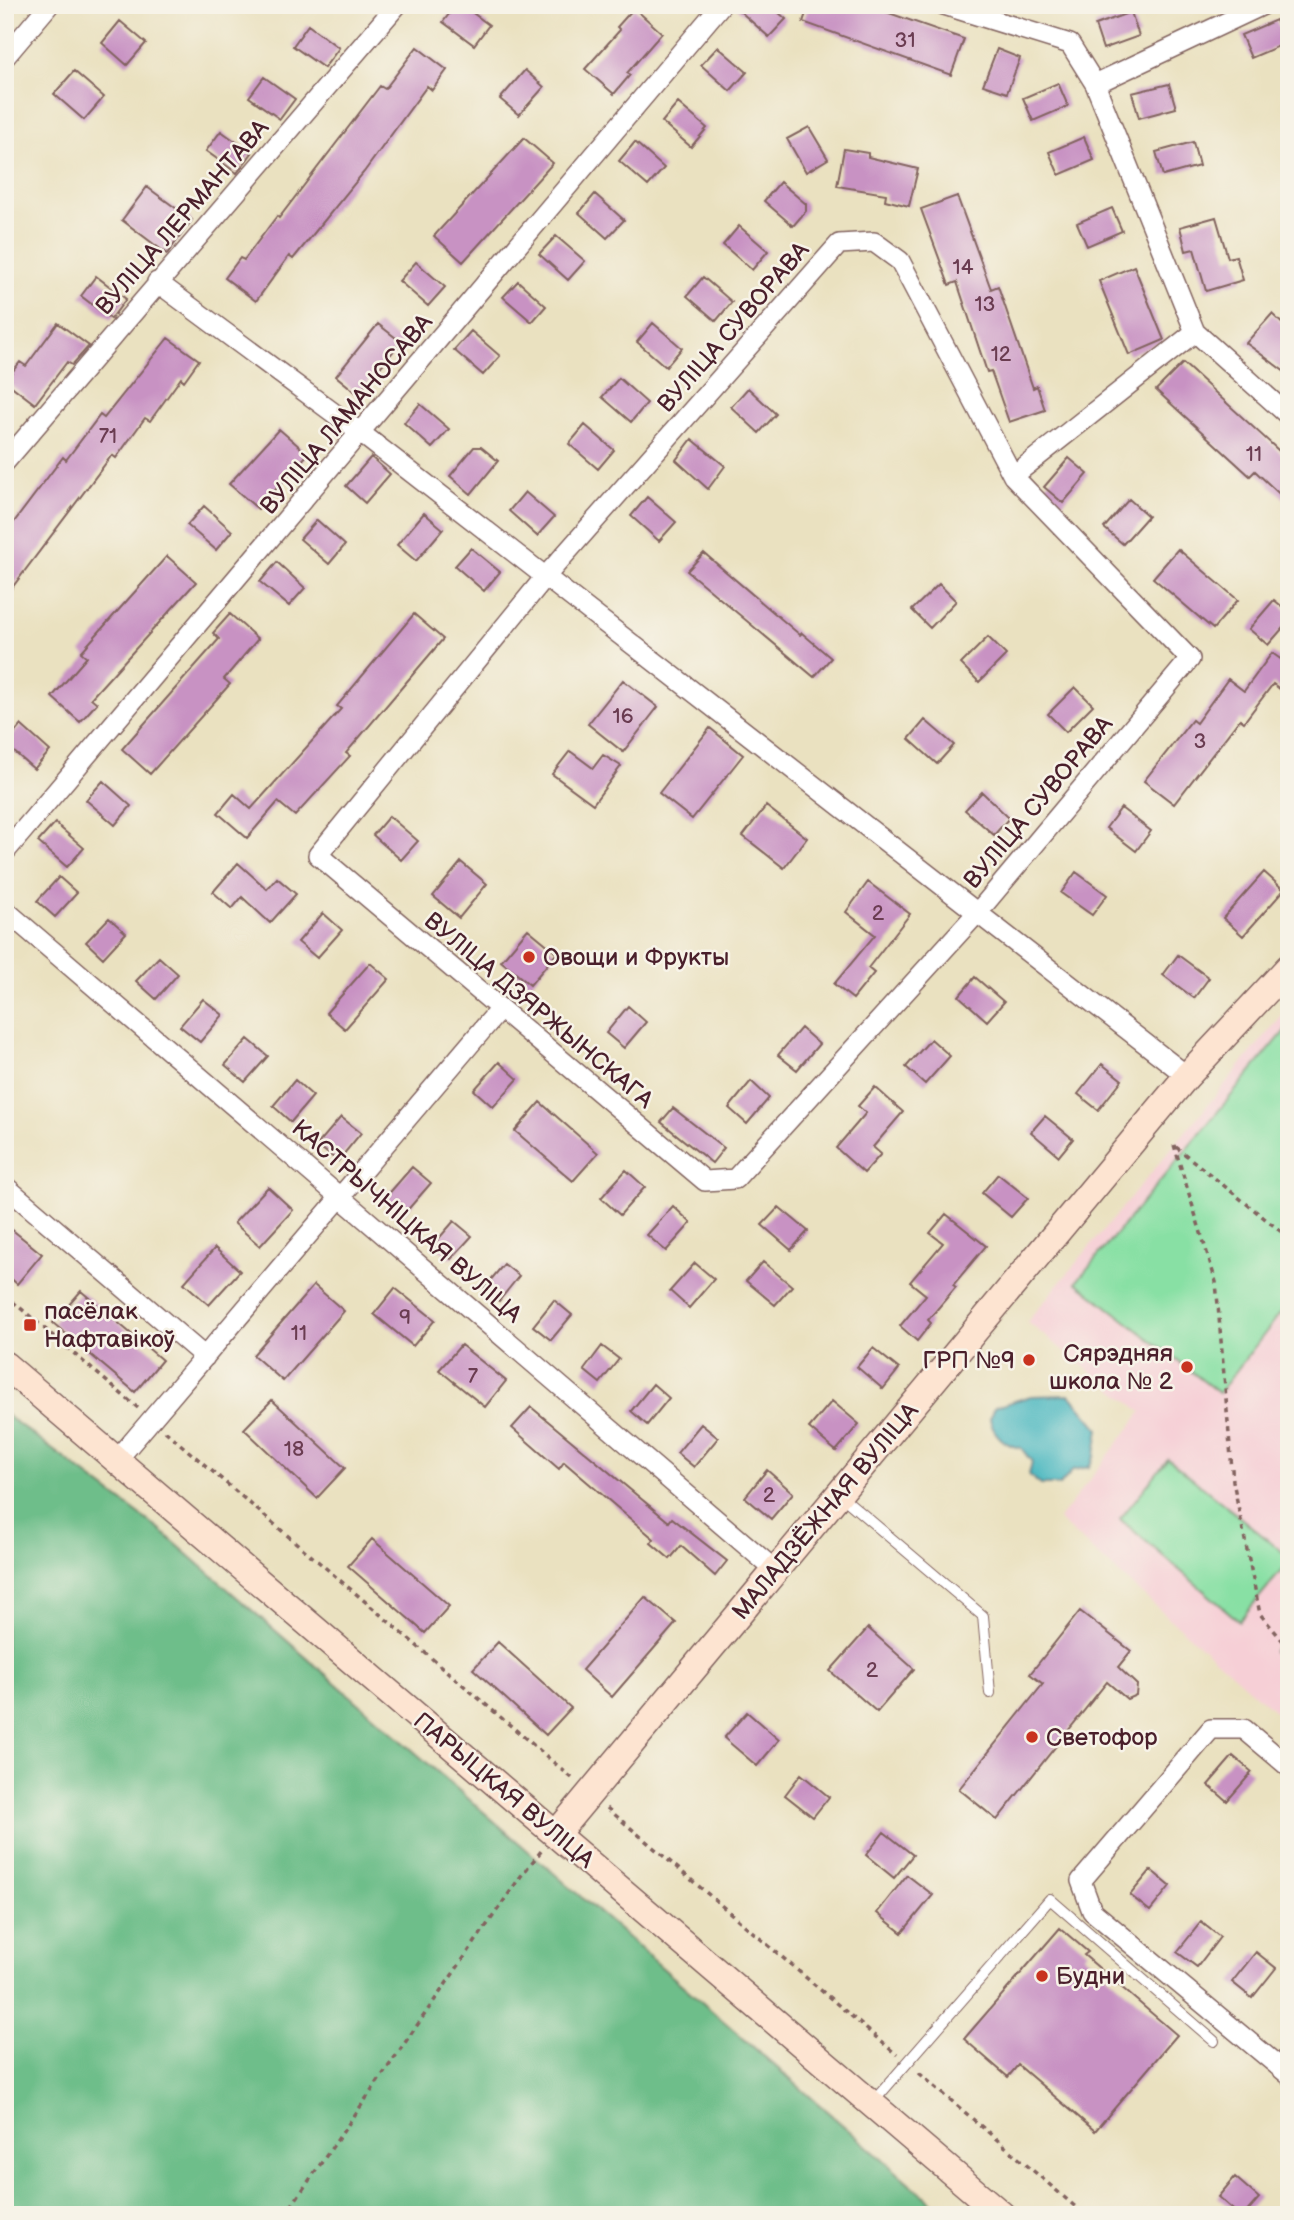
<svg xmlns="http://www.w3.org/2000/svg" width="1294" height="2220" font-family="'Balsamiq Sans',sans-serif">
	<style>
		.built { fill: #f6cfd6 }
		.green { fill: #88e0a4; stroke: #698068; stroke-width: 2 }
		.forest { fill: #6ebe8a; stroke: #5c6e5a; stroke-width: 2 }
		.water { fill: #48b7c0; stroke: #496b76; stroke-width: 2 }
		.building { fill: #c892c3 }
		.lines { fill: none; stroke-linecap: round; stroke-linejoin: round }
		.lane-casing { stroke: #82635f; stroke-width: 12 }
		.street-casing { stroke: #82635f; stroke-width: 22 }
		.secondary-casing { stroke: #82635f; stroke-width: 29 }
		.path { stroke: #82635f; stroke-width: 3.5; stroke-dasharray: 5 5; stroke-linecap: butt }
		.lane { stroke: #fff; stroke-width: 10 }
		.street { stroke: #fff; stroke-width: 19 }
		.secondary { stroke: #fde4d1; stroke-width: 26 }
		.poi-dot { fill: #c8321e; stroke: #f7f3e8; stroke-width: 2.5 }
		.labels { text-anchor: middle; stroke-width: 5; stroke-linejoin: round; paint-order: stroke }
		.number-label { font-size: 21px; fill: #6a3c51 }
		.street-label { font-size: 24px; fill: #4a1f2b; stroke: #f7f3e8 }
		.poi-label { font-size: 24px; fill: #4a1f2b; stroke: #f7f3e8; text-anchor: start }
	</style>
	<rect width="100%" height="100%" fill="#f7f3e8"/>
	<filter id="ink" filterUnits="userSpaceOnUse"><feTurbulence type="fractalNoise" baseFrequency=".0143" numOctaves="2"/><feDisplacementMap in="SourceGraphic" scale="14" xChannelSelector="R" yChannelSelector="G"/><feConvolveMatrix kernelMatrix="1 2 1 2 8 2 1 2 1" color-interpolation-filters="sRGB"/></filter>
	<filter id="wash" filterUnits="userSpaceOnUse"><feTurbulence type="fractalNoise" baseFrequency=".00686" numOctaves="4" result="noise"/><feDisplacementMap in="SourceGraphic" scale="28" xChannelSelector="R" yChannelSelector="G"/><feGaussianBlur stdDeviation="1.57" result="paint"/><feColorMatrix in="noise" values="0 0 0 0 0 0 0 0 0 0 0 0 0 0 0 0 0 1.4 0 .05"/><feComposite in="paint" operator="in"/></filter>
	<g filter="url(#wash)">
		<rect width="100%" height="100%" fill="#eae1c0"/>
		<!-- built -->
		<path class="built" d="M1289,1007V1724L1058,1520L1142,1412L1027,1322Z"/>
		<!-- green -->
		<path class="green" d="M1289,1026V1302L1219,1393L1076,1282Z
			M1168,1459L1289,1557V1562L1239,1621L1120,1519Z
			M1289,1634V1666L1273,1651Z"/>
		<!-- forest -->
		<path class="forest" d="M5,1414L160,1530L946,2215H5Z"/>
		<!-- water -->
		<path class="water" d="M1070,1395L1099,1429L1095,1455L1089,1467L1073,1470L1060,1485H1041L1029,1475L1032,1462L1021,1448C1006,1446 992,1434 990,1418L995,1407L1031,1396Z"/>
		<g id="blocks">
			<!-- building -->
			<path class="building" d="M456,5H462L489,25L474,45L443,22Z
				M733,5H770L786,19L769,37Z
				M809,5H866L964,39L951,75L803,22Z
				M634,8L662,33L627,73L630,75L614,94L585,69L620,30L617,27Z
				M1131,12L1139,36L1103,49L1095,25Z
				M1276,20L1286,43L1251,58L1241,35Z
				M120,21L146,43L127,65L102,43Z
				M308,25L339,48L324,68L293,46Z
				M417,47L447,70L432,90L427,86L364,172L293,259L289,256L256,301L225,278L240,258L244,260L277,216L279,218L380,86L385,89Z
				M718,47L747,72L730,91L701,65Z
				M997,49L1020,58L1007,93L983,85Z
				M525,70L544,87L519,115L500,99Z
				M74,71L104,97L84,120L54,94Z
				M264,77L295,99L280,119L249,97Z
				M1058,83L1068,106L1033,121L1023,98Z
				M1169,84L1176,108L1139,118L1132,93Z
				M678,103L707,128L691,147L662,122Z
				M809,127L828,159L806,172L787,139Z
				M221,131L252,153L237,173L206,151Z
				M1084,137L1094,160L1059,175L1049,152Z
				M524,138L553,163L463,262L434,236Z
				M635,142L664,168L648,186L619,161Z
				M1193,142L1199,166L1163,176L1156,152Z
				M844,149L868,153V157L918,169L909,206L885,200L886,194L837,186Z
				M780,182L806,204V211L793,226L764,201Z
				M147,187L192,220L167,254L122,220Z
				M595,194L624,220L607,238L579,213Z
				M957,196L991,289L998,286L1033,388L1037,386L1045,410L1009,422L991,371L987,372L957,282L949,285L921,209Z
				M1112,208L1122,231L1087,246L1077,223Z
				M1216,217L1228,258L1236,256L1243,280L1206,291L1194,249L1186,251L1180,227Z
				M739,226L768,251L752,270L723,245Z
				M556,236L585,261L568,280L539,254Z
				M416,262L445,287L428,306L399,281Z
				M1134,266L1164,340L1129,355L1099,281Z
				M96,276L126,299L111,319L81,296Z
				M703,277L732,302L716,321L687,296Z
				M518,281L546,306L532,322L503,297Z
				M1272,314L1289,330V375L1246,343Z
				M58,323L89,346L72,365L67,362L35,404L5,381L20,362L26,366Z
				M653,323L682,348L666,367L637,342Z
				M378,324L401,342L358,394L336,376Z
				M471,331L500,356L483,375L454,350Z
				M168,338L199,360L184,381L181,378L150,421L145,418L116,458L112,455L5,597V534L63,457L66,460L100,415L104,418Z
				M1183,363L1289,460V503L1255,471L1250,476L1156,390Z
				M619,378L647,403L631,422L602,397Z
				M748,388L776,414L759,433L731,407Z
				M420,404L449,429L432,448L404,423Z
				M585,425L614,450L598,469L569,444Z
				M279,429L308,454L258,509L229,484Z
				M692,439L725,466L708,489L676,460Z
				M474,447H481L498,461L471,494L450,476Z
				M371,457L390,474L365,503L346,486Z
				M1069,458L1088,474L1063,503L1044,487Z
				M525,492L554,517L537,536L509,511Z
				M647,497L676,522L659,541L631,516Z
				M1129,499L1148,516L1123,544L1104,528Z
				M204,506L232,531L216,550L187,525Z
				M424,513L443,529L416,561L397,545Z
				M317,520L345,545L329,564L300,539Z
				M471,548L500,572L484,591L455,566Z
				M1178,549L1238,600L1213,629L1153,578Z
				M704,553L800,635L802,633L831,658L814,677L687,571Z
				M167,556L196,582L91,698L97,703L80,722L52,697L87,657L81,652Z
				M277,562L305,588L289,606L260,582Z
				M939,584L956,601L930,628L912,610Z
				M1274,600L1289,612V621L1268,645L1249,629Z
				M230,614L258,639L224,679L230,684L150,774L122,749L219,639L213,633Z
				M414,614L443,639L346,753L350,756L295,816L278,802L247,838L218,813L234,794L251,809L341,709L337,706Z
				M988,637L1006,655L979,682L961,664Z
				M1272,653L1289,665V696L1273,684L1244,722L1240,719L1174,804L1144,781L1192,720L1196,723L1228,679L1244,691Z
				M623,680L658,707L623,752L588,724Z
				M1075,687L1093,705L1066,732L1048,714Z
				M925,720L954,745L937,764L909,739Z
				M21,725L50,751L34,769L5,744Z
				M710,728L743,755L692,819L659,793Z
				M570,751L593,768L603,755L621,766L593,804L552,774Z
				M103,781L131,806L115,825L86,800Z
				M982,792L1009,818L994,835L965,810Z
				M766,806L807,838L784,868L743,836Z
				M1121,808L1151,831L1136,851L1106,828Z
				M389,816L418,841L401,860L373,835Z
				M55,823L84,848L67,867L38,842Z
				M461,862L487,884L459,918L433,896Z
				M238,863L267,889L277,878L296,894L270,923L242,897L232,909L213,892Z
				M1076,872L1107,895L1092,915L1061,893Z
				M1264,872L1284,890L1243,936L1223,918Z
				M59,877L77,893L55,917L37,901Z
				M868,882L910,914L868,968L874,973L853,999L834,984L875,935L846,912Z
				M323,913L342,930L317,958L298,942Z
				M109,918L126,933L103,958L86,942Z
				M528,929L557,953L530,985L501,961Z
				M1178,955L1209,978L1194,998L1163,975Z
				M159,957L178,974L156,999L136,981Z
				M370,963L389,979L345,1029L326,1013Z
				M975,977L1004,1002L987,1021L959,996Z
				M203,999L223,1015L200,1042L180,1026Z
				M628,1006L646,1022L624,1048L606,1033Z
				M801,1028L819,1044L797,1070L778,1055Z
				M248,1039L268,1056L245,1082L225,1065Z
				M931,1039L950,1056L925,1084L906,1067Z
				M499,1062L518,1079L493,1107L474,1090Z
				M1102,1064L1122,1080L1098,1110L1078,1094Z
				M295,1080L313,1096L291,1122L273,1106Z
				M751,1081L769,1098L747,1124L729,1108Z
				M875,1087L903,1112L873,1147L881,1154L864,1173L836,1148L866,1113L858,1106Z
				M540,1102L598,1153L573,1181L515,1131Z
				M673,1108L724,1148L712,1163L661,1122Z
				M1045,1116L1073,1139L1059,1156L1031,1132Z
				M341,1117L361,1133L338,1161L317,1145Z
				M412,1167L431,1183L404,1214L385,1198Z
				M626,1170L645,1187L620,1215L601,1198Z
				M998,1174L1028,1198L1011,1217L982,1193Z
				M268,1187L293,1210L260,1246L234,1223Z
				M673,1206L691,1223L666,1251L647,1235Z
				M779,1207L808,1231L791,1250L762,1225Z
				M946,1214L986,1246L953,1285L956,1287L928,1320L931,1323L917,1341L900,1326L926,1295L910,1282L943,1243L930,1233Z
				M454,1221L472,1236L451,1259L434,1244Z
				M5,1224L42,1254L17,1284L5,1273Z
				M215,1248L240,1271L209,1305L184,1283Z
				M763,1262L792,1286L775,1305L746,1281Z
				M695,1263L714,1279L689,1308L670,1291Z
				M504,1264L519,1276L499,1301L484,1288Z
				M314,1285L344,1311L283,1381L253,1355Z
				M395,1288L435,1320L413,1346L374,1314Z
				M81,1291L162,1360L135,1392L53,1323Z
				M554,1300L572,1315L551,1340L533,1326Z
				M461,1345L506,1381L485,1407L439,1370Z
				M602,1346L619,1359L600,1383L584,1370Z
				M873,1348L899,1369L883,1389L857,1367Z
				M653,1384L669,1398L647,1425L631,1411Z
				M272,1400L345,1468L317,1498L244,1429Z
				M832,1401L859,1424L836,1451L809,1428Z
				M531,1407L669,1522L672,1518L727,1561L715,1576L681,1546L670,1559L651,1543L654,1539L564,1462L559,1469L512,1428Z
				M701,1424L718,1438L694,1467L677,1453Z
				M767,1470L793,1493L771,1519L745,1497Z
				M372,1539L449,1606L425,1633L348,1566Z
				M645,1597L676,1623L612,1697L582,1670Z
				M1080,1611L1131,1651L1118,1667L1137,1685L1136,1695L1127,1699L1107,1682L997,1820L959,1789L1043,1684L1030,1674Z
				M868,1628L914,1669L877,1712L830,1671Z
				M498,1642L571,1708L546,1735L473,1669Z
				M747,1712L779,1740L757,1766L724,1738Z
				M1233,1756L1252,1772L1227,1801L1208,1785Z
				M801,1774L829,1797L813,1817L785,1795Z
				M884,1832L913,1855L894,1878L866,1855Z
				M1151,1870L1170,1886L1150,1911L1130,1895Z
				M907,1875L933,1895L902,1933L877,1913Z
				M1201,1922L1220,1937L1197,1967L1177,1952Z
				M1060,1928L1088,1952L1084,1955L1177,2035L1095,2131L1018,2065L1008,2077L964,2039Z
				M1256,1952L1276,1968L1252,1998L1232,1982Z
				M1235,2177L1259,2198L1244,2215H1239L1218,2197Z"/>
		</g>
	</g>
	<g filter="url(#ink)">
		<use href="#blocks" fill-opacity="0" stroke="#82635f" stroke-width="2"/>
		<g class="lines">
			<defs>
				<path id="lane" d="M840,1495L983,1616L990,1693
					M873,2102L1050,1899L1214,2041"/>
				<path id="street" d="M944,5L1070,44L1095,84L1195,332L1289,416
					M5,57L49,5
					M1095,84L1263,5
					M874,242L900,261L1013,476L1190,659L978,912L735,1179L705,1181L318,855L545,577L839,244Z
					M157,282L362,434L1187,1076
					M5,462L397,5
					M1013,476L1195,332
					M5,852L721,5
					M5,910L776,1571
					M5,1186L205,1357
					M117,1460L500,1009
					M1289,1767L1244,1729H1211L1081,1881L1092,1911L1289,2075"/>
				<path id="secondary" d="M5,1365L1002,2215
					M556,1834L1187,1076L1289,967"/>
			</defs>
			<!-- lane casing -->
			<use href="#lane" class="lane-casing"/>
			<!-- street casing -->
			<use href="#street" class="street-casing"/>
			<!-- secondary casing -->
			<use href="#secondary" class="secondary-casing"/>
			<!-- path -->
			<path class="path" d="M1174,1145L1216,1282L1233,1481L1260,1614L1289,1648
				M1176,1147L1289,1238
				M5,1295L138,1408
				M165,1431L572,1778
				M607,1808L897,2055
				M919,2073L1085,2215
				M285,2215L521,1876L542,1850"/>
			<!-- lane -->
			<use href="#lane" class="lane"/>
			<!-- street -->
			<use href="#street" class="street"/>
			<!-- secondary -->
			<use href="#secondary" class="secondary"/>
		</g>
	</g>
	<!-- markers -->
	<g class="poi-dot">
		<circle cx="529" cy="957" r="7"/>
		<rect x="23" y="1318" width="14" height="14" rx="3.5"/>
		<circle cx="1029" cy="1360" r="7"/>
		<circle cx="1187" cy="1367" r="7"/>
		<circle cx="1032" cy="1737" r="7"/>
		<circle cx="1042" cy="1976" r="7"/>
	</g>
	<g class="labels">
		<!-- number labels -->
		<g class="number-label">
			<text x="905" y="47">31</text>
			<text x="963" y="274">14</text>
			<text x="985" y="311">13</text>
			<text x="1001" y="361">12</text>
			<text x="108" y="443">71</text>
			<text x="1254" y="461">11</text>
			<text x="623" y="723">16</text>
			<text x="1200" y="748">3</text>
			<text x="878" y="920">2</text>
			<text x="405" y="1324">9</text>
			<text x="299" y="1340">11</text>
			<text x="473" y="1383">7</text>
			<text x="294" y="1456">18</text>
			<text x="769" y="1502">2</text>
			<text x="872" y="1677">2</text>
		</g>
		<!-- street labels -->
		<g class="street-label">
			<text transform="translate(182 217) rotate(-49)" y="8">ВУЛІЦА ЛЕРМАНТАВА</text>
			<text transform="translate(733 327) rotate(-49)" y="8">ВУЛІЦА СУВОРАВА</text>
			<text transform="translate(346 414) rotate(-50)" y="8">ВУЛІЦА ЛАМАНОСАВА</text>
			<text transform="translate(1038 802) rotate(-50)" y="8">ВУЛІЦА СУВОРАВА</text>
			<text transform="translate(539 1010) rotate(40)" y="8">ВУЛІЦА ДЗЯРЖЫНСКАГА</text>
			<text transform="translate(407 1221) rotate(41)" y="8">КАСТРЫЧНІЦКАЯ ВУЛІЦА</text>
			<text transform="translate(825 1511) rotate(-50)" y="8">МАЛАДЗЁЖНАЯ ВУЛІЦА</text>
			<text transform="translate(504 1790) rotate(40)" y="8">ПАРЫЦКАЯ ВУЛІЦА</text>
		</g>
		<!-- poi labels -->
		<g class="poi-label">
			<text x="543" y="965">Овощи и Фрукты</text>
			<text x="44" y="1319">пасёлак<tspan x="44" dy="28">Нафтавікоў</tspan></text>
			<text x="1173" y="1361" text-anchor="end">Сярэдняя<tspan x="1173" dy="28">школа № 2</tspan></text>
			<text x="1015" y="1368" text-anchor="end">ГРП №9</text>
			<text x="1046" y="1745">Светофор</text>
			<text x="1056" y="1984">Будни</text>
		</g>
	</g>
	<!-- margin -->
	<rect width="1294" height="2220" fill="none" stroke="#f7f3e8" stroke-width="28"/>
</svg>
